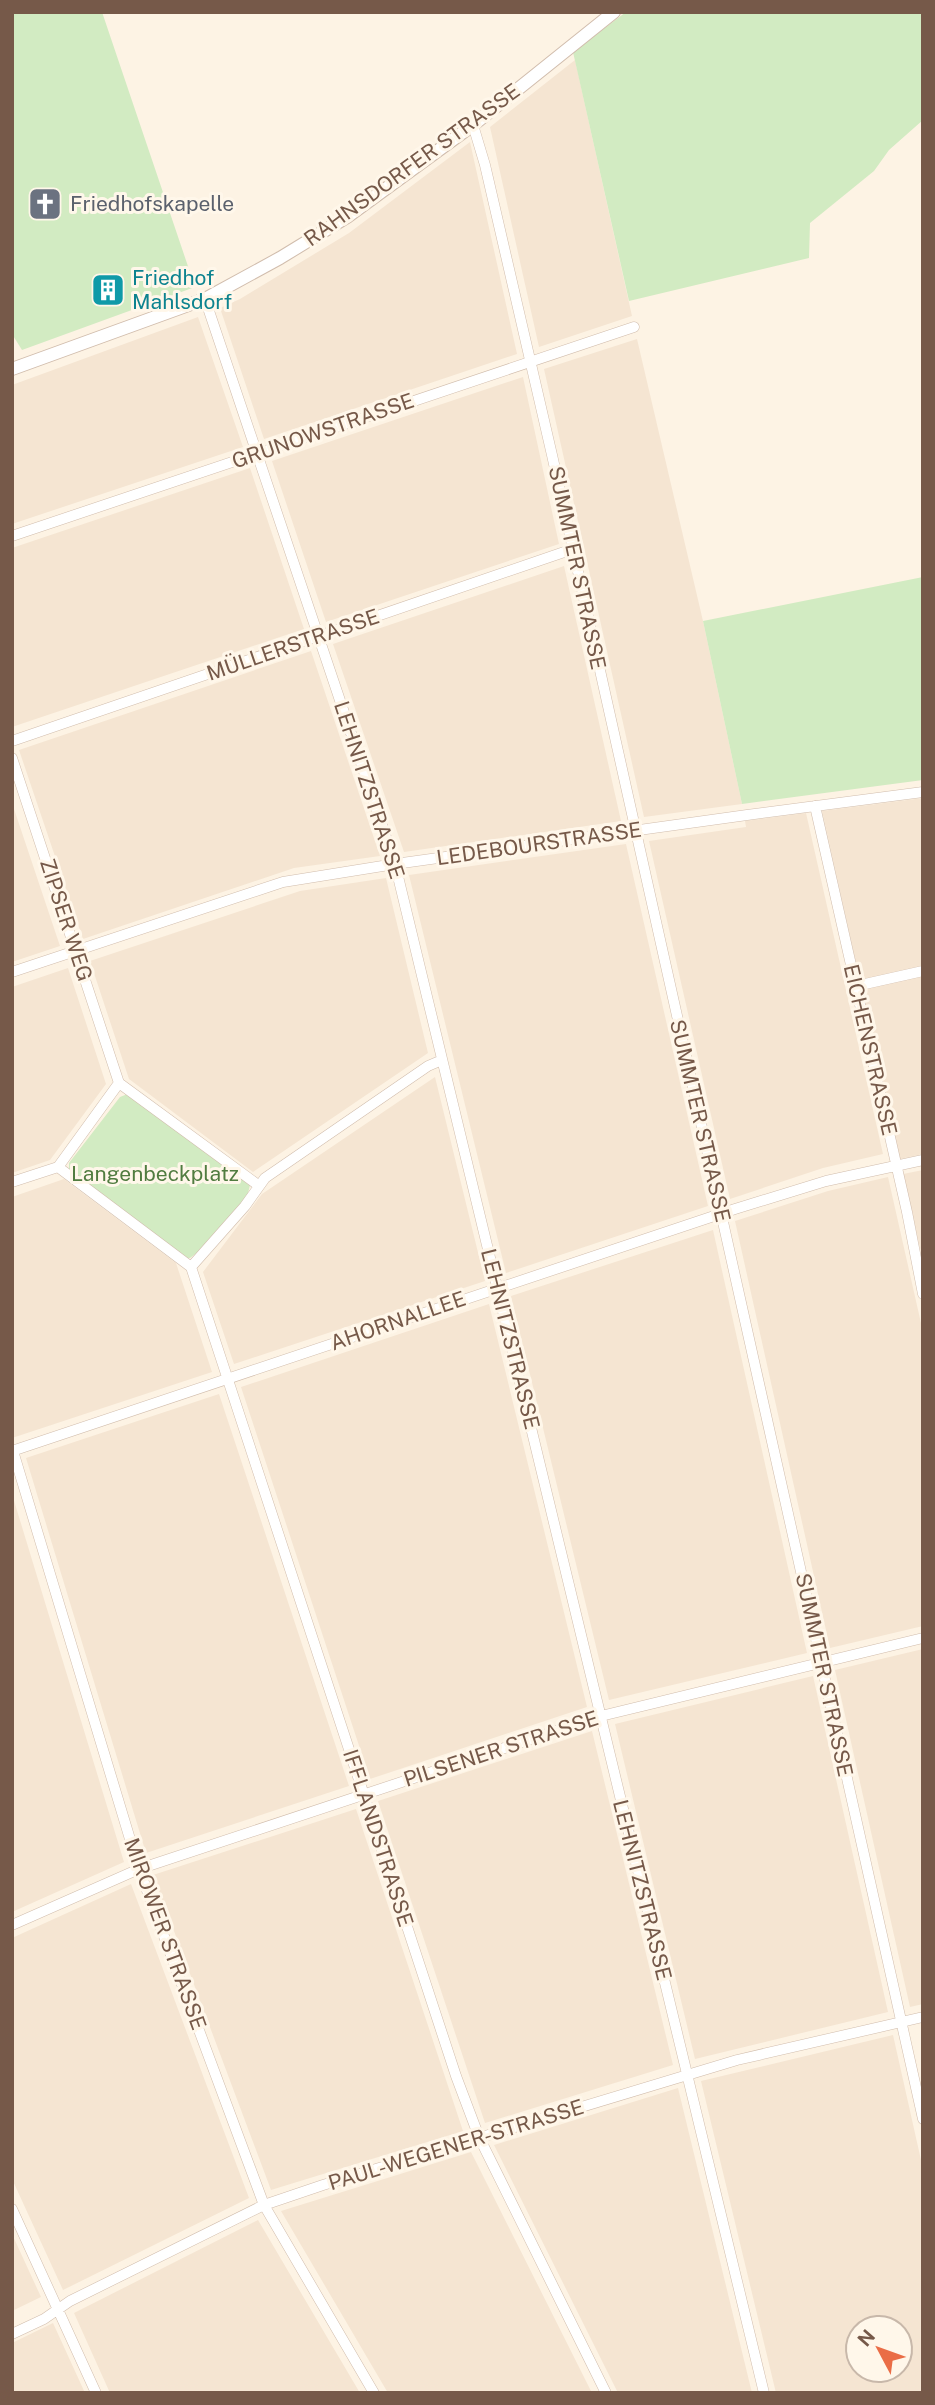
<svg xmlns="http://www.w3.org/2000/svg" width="935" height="2405" font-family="'Public Sans',sans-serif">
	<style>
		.residential { fill: #f5e5d2; fill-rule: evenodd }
		.green { fill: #d2ebc2 }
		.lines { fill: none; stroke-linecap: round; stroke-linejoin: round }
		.minor-casing { stroke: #d1bdad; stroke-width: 11 }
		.tertiary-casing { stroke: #d1bdad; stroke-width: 14 }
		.minor { stroke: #fff; stroke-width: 10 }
		.tertiary { stroke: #fff; stroke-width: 12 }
		.labels { text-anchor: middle; stroke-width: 6; stroke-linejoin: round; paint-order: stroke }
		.street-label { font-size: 21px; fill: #765949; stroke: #fff7ea }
		.worship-label { font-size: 21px; fill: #5b616d; stroke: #fff7ea; text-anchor: start }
		.culture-label { font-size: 21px; fill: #0d838f; stroke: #fff7ea; text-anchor: start }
		.park-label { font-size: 21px; fill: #517c40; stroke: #fff7ea }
	</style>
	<rect width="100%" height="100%" fill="#fdf3e4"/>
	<!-- residential -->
	<path class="residential" d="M575,60L632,316L539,347L490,127Z
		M470,142L517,354L264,439L220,308L240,299L349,233Z
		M198,317L243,447L12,524V385Z
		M637,339L703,621L742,804L644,817L544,369Z
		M523,377L559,544L326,622L272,461Z
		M250,468L304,629L12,727V548Z
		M564,566L621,821L404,852L333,644Z
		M311,651L380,856L294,868L83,939L19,750Z
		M923,798V1154L900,1159L822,811Z
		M12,803L60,946L12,962Z
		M806,813L883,1154L823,1168L730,1199L649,841L746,827L745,821Z
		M626,844L708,1206L506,1273L409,875Z
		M386,878L428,1053L253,1172L129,1079L90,961L300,891Z
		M68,968L106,1084L50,1160L12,1173V987Z
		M435,1077L485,1281L234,1364L203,1272L262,1194Z
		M923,1170V1261L903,1174Z
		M888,1177L923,1332V1626L830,1648L735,1221L828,1191Z
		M64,1179L176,1263L212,1372L12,1438V1197Z
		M713,1230L807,1653L609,1700L511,1296Z
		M489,1304L587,1707L370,1779L241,1387Z
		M219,1394L349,1786L146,1853L26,1458Z
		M12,1494L124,1862L12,1912Z
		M923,1649V2004L910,2007L835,1670Z
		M813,1676L888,2012L695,2059L615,1724Z
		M592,1731L673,2065L485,2123L378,1801Z
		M356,1809L463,2131L271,2190L153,1875Z
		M131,1884L249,2198L63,2290L12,2179V1938Z
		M893,2035L923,2169V2393H776L701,2081ZM858,2328H900V2370H858Z
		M678,2088L752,2393H618L494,2145Z
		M471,2152L592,2393H388L281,2211Z
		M258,2220L360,2393H110L74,2313Z
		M12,2234L41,2297L12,2311Z
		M53,2323L85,2393H12V2343Z"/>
	<!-- green -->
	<path class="green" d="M14,12H102L195,287L22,350L12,334Z
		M626,12H923V120L889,150L874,171L810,223L809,258L629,301L573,52Z
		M923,577V780L742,804L703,621Z
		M130,1093L250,1185L247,1197L198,1252L190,1258H184L69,1170V1163L120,1097Z"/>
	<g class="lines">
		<defs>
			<path id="minor" d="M473,125L485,165L552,455L923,2119
				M205,299L395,864L764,2393
				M12,536L634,327
				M12,741L573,549
				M12,758L119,1083
				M815,806L907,1212L923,1294
				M12,972L283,882L395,864L747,815L923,792
				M856,986L923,971
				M58,1167L119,1083L258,1185
				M58,1167L191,1267
				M12,1182L58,1167
				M191,1267L456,2076L479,2137L606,2393
				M191,1267L245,1206L265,1178L428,1066L442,1060
				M12,1451L735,1209L826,1181L923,1160
				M13,1451L139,1869L264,2205L374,2393
				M12,1925L139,1869L601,1716L923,1638
				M12,2209L96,2393
				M12,2334L44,2319L70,2301L264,2205L323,2185L737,2060L923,2017"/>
			<path id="tertiary" d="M12,369L205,299L280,258L347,217L473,125L614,12"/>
		</defs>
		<!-- minor casing -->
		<use href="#minor" class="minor-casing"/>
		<!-- tertiary casing -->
		<use href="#tertiary" class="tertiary-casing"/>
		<!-- minor -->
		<use href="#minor" class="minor"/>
		<!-- tertiary -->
		<use href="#tertiary" class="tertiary"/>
	</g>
	<!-- icons -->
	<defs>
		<symbol id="church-square" viewBox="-11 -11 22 22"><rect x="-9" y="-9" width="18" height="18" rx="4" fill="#6b7280" stroke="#fff7ea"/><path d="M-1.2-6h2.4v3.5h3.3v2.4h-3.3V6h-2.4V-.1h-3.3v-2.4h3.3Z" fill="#fff"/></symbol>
		<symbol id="building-square" viewBox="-11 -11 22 22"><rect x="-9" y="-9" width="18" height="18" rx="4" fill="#0f9aa8" stroke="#fff7ea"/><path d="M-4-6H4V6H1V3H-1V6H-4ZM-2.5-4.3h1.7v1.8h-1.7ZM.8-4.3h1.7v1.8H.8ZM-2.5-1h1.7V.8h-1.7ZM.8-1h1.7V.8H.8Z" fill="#fff"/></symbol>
	</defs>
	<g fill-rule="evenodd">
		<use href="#church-square" x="26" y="185" width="38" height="38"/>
		<use href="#building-square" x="89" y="271" width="38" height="38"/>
	</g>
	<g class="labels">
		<!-- street labels -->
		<g class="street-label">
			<text transform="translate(412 165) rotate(-36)" y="7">RAHNSDORFER STRASSE</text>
			<text transform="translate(323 431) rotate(-19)" y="7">GRUNOWSTRASSE</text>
			<text transform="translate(577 568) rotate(78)" y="7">SUMMTER STRASSE</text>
			<text transform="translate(293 645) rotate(-19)" y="7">MÜLLERSTRASSE</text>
			<text transform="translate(369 790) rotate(72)" y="7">LEHNITZSTRASSE</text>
			<text transform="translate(539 844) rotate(-8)" y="7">LEDEBOURSTRASSE</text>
			<text transform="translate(66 920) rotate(72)" y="7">ZIPSER WEG</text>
			<text transform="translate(870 1050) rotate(77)" y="7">EICHENSTRASSE</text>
			<text transform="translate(700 1121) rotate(77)" y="7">SUMMTER STRASSE</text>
			<text transform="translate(398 1321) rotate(-19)" y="7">AHORNALLEE</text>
			<text transform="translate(510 1339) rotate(76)" y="7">LEHNITZSTRASSE</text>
			<text transform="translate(824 1675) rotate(78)" y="7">SUMMTER STRASSE</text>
			<text transform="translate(501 1749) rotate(-18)" y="7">PILSENER STRASSE</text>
			<text transform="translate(378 1838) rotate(72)" y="7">IFFLANDSTRASSE</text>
			<text transform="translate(642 1890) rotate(76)" y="7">LEHNITZSTRASSE</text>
			<text transform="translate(165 1934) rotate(70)" y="7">MIROWER STRASSE</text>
			<text transform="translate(456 2145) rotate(-17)" y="7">PAUL-WEGENER-STRASSE</text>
		</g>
		<!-- worship labels -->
		<g class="worship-label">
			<text x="70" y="211">Friedhofskapelle</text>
		</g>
		<!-- culture labels -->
		<g class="culture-label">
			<text x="132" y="285">Friedhof<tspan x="132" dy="24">Mahlsdorf</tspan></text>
		</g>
		<!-- park labels -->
		<g class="park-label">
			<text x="155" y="1181">Langenbeckplatz</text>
		</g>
	</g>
	<!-- border -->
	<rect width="935" height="2405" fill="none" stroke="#765949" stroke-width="28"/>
	<!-- north arrow -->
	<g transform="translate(879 2349) rotate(311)"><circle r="33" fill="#fff7ea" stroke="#c8b8aa" stroke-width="2"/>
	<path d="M0-5L12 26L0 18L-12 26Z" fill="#ea6d46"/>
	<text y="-10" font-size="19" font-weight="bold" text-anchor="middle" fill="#765949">N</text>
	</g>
</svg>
